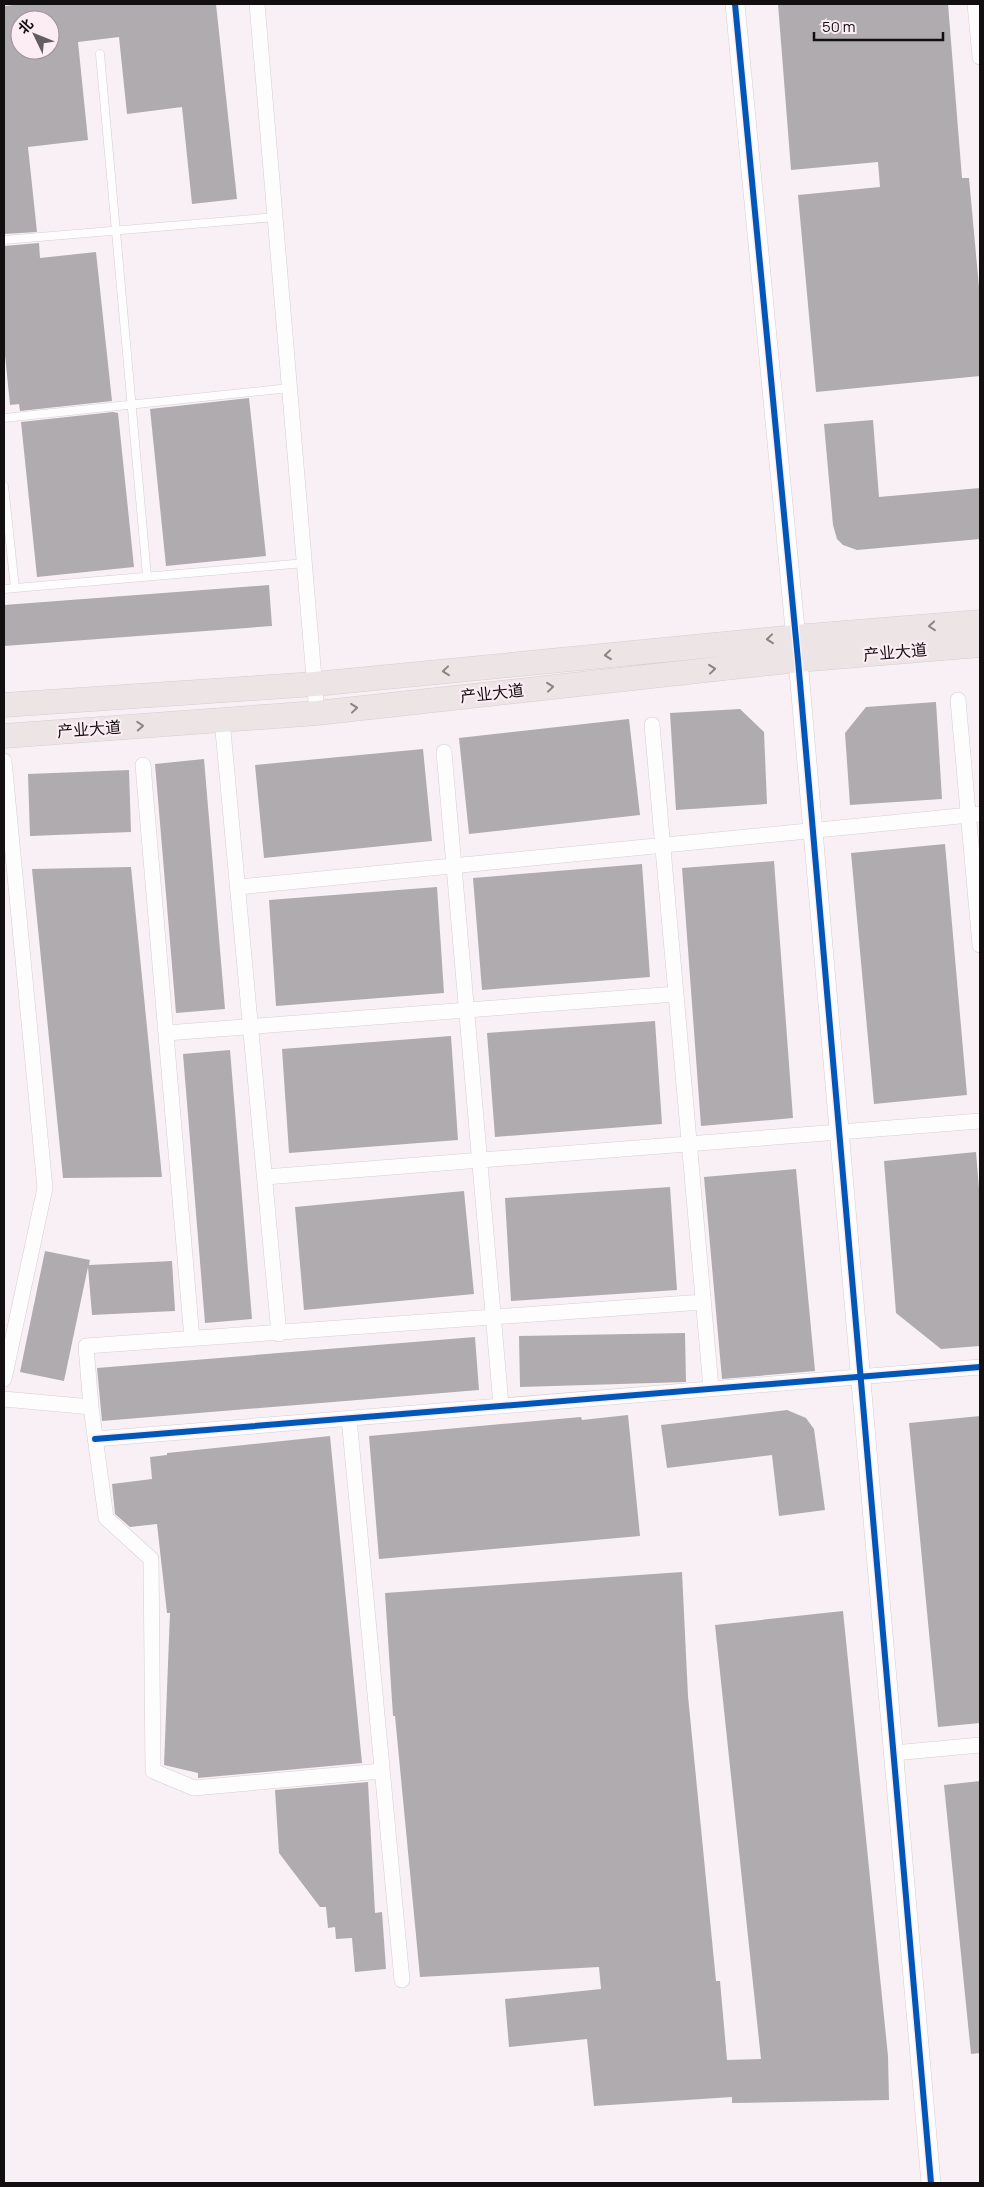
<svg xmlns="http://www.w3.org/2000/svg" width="984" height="2187" font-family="Manrope,'Noto Sans SC',sans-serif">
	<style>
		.building { fill: #b0abaf; fill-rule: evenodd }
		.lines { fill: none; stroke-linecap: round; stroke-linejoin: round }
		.service-casing { stroke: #d5ced2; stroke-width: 9 }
		.minor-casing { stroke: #d5ced2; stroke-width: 16 }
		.tertiary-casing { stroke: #d5ced2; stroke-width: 20 }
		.primary-casing { stroke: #d2ced0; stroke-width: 25 }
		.service { stroke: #fefdfd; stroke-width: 8 }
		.minor { stroke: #fefdfd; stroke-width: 15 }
		.tertiary { stroke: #fefdfd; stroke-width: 19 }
		.primary { stroke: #ede4e5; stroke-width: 24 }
		.cycleway-casing { stroke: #fcecf3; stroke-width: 9 }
		.cycleway { stroke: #0057b8; stroke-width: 6 }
		.oneway { stroke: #8b8485 }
		.labels { text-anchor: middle; stroke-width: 4.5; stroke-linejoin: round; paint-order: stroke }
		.street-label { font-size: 16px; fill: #130e10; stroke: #fcecf3 }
	</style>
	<rect width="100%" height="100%" fill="#f8f0f4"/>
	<!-- building -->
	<path class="building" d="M23,4H216L237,199L192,204L182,107L127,114L119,37L78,42L88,140L28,147L37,232L4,234V6ZM20,20H50V50H20Z
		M778,4H948L962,178H969L980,298V376L816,392L798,195L880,187L878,162L791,170Z
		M39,243L40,258L96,252L112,401L20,411L19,404L10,405L4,345V246Z
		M249,398L266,556L166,566L150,409Z
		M113,412L118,413L134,567L37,577L21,422Z
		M873,420L879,497L980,488V539L857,550L843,545L837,539L833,525L824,424Z
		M269,585L272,626L4,646V605Z
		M936,702L942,799L850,805L845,733L866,707Z
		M740,709L764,732L767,804L676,810L670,713Z
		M629,719L640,815L469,834L459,738Z
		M423,749L432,841L264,858L255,765Z
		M204,759L225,1009L176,1013L155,764Z
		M129,770L131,832L30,836L28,774Z
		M945,844L967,1095L874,1104L851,853Z
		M774,861L793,1118L701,1126L682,868Z
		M642,864L650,977L482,990L473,878Z
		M131,867L162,1177L63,1178L32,869Z
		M437,887L444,993L276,1006L269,900Z
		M655,1021L662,1124L495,1137L487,1033Z
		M451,1036L458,1140L289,1153L282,1049Z
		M230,1050L252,1319L205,1323L183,1054Z
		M976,1152L980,1201V1346L941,1349L896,1313L884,1161Z
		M796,1169L815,1371L722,1379L704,1177Z
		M670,1187L677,1290L511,1301L505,1198Z
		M464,1191L474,1294L304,1310L295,1207Z
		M45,1251L90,1260L89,1265L172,1261L175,1311L92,1315L88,1267L64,1381L20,1372Z
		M685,1333L686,1382L520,1387L519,1336Z
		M475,1337L479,1390L102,1421L97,1368Z
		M787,1410L806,1418L814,1429L825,1510L779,1516L772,1455L667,1468L661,1425Z
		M628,1415L640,1536L379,1559L369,1436L581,1417L582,1420Z
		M980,1416V1723L938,1727L909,1423Z
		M330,1436L362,1763L198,1778V1773L164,1765L170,1613H167L157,1524L130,1527L115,1514L112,1484L152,1479L150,1457L167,1455V1453Z
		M682,1572L688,1696L716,1981H720L727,2060L761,2059L715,1625L843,1611L888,2056L889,2100L732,2103V2097L594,2106L587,2039L509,2047L505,1999L601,1989L599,1967L420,1977L395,1716H393L385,1593Z
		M980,1781V2053L971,2054L944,1785Z
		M368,1782L375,1913L382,1912L386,1969L355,1972L352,1938L336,1939L335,1927L328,1928L326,1907H320L279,1853L275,1790Z"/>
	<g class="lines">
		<defs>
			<path id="service" d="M100,54L147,576
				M4,240L276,217
				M4,418L290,388
				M4,486L15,588
				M4,589L305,563"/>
			<path id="minor" d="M257,4L317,713
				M975,4L980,57
				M958,700L980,945
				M222,720L279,1334
				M652,725L711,1388
				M444,752L501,1405
				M4,761L45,1188L4,1379
				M143,765L192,1339
				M239,887L980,814
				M166,1033L676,994
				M265,1177L980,1121
				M4,1399L91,1407L106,1518L151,1559L153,1771L194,1788L382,1771
				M91,1407L86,1346L703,1302
				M349,1418L402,1980
				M95,1439L980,1367
				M894,1753L980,1745"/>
			<path id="tertiary" d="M735,4L798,660L931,2183"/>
			<path id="primary" d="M4,705L315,684L796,637L980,622
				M4,736L317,713L798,660L980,645"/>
		</defs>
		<!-- service casing -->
		<use href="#service" class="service-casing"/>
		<!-- minor casing -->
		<use href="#minor" class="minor-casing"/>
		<!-- tertiary casing -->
		<use href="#tertiary" class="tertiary-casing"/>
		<!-- primary casing -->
		<use href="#primary" class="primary-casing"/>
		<!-- service -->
		<use href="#service" class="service"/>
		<!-- minor -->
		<use href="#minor" class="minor"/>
		<!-- tertiary -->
		<use href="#tertiary" class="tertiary"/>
		<!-- primary -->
		<use href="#primary" class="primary"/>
		<defs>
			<path id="cycleway" d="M735,4L798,660L931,2183
				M95,1439L980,1367"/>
		</defs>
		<!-- cycleway casing -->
		<use href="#cycleway" class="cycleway-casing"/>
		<!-- cycleway -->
		<use href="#cycleway" class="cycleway"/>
	</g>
	<!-- one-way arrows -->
	<defs><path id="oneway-chevron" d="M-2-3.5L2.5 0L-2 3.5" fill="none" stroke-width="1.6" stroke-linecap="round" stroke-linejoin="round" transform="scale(1.25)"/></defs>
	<g class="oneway">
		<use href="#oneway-chevron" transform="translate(932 626) rotate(175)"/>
		<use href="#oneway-chevron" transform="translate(770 639) rotate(174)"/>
		<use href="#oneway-chevron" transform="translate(608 655) rotate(174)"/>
		<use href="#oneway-chevron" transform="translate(712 669) rotate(-6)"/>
		<use href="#oneway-chevron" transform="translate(446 671) rotate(174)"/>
		<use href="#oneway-chevron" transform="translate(550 687) rotate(-6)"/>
		<use href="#oneway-chevron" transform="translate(354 708) rotate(-6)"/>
		<use href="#oneway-chevron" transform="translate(140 726) rotate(-4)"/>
	</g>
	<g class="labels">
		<!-- street labels -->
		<g class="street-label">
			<text transform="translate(895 652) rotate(-5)" y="6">产业大道</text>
			<text transform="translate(492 693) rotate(-6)" y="6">产业大道</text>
			<text transform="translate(89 729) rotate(-4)" y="6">产业大道</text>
		</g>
	</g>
	<!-- border -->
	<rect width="984" height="2187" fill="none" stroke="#130e10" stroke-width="10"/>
	<!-- north arrow -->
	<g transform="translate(35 35) rotate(313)"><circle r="24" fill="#fcecf3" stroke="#9f9398"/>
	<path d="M0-4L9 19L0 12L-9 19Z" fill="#635d60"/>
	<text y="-8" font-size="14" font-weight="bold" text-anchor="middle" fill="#130e10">北</text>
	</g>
	<!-- scale -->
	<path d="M814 32v8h129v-8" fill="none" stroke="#130e10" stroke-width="2.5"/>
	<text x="822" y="32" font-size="15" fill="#130e10" stroke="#fcecf3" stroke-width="4" paint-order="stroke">50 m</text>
</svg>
